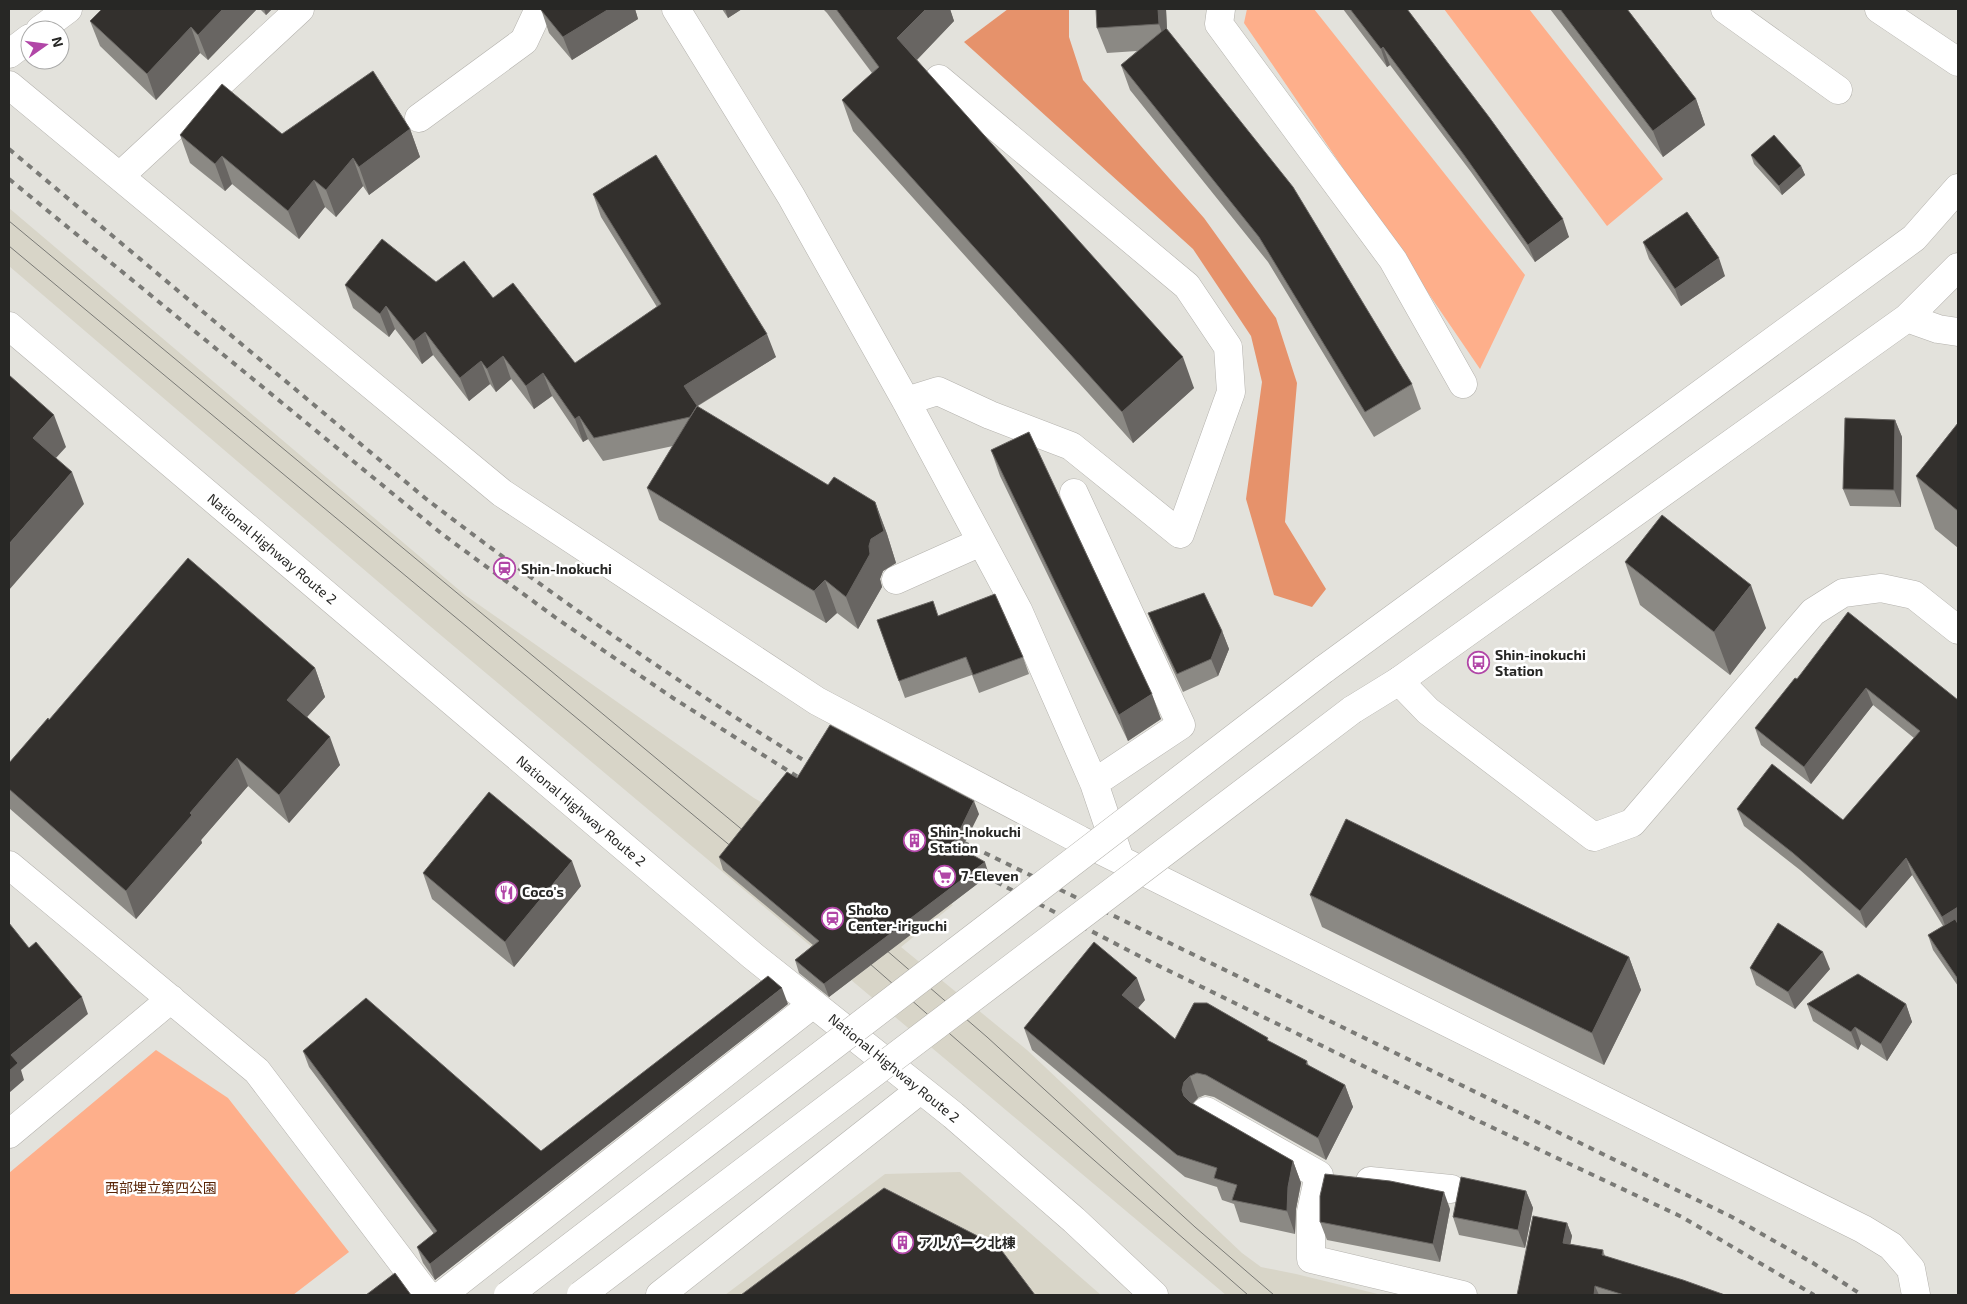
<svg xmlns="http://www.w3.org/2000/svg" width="1967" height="1304" font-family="'Exo 2','Noto Sans JP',sans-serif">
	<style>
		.built { fill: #d8d5c8 }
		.green { fill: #feaf8b }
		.forest { fill: #e6926b }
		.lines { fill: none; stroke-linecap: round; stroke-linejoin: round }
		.street-casing { stroke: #b4b2ad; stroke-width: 29 }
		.secondary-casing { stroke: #b4b2ad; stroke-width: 29 }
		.highway-casing { stroke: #b4b2ad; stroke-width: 29 }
		.street { stroke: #fff; stroke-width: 28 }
		.secondary { stroke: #fff; stroke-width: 28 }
		.highway { stroke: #fff; stroke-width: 28 }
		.tram { stroke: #7a7a76; stroke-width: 1 }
		.rail { stroke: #7a7a76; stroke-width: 4; stroke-dasharray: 6 6; stroke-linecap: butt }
		.secondary-bridge-casing { stroke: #b4b2ad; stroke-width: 29; stroke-linecap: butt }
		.secondary-bridge { stroke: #fff; stroke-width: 28 }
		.wall { fill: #8b8984 }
		.shaded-wall { fill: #686562 }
		.building { fill: #33302d; stroke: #686562 }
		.labels { text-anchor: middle; stroke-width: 5; stroke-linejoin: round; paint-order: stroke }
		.street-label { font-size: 14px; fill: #272725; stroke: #fff }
		.poi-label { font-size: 14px; font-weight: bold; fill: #272725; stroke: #fff; text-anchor: start }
		.park-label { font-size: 14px; fill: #582406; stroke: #fff }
	</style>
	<rect width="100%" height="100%" fill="#e3e2dc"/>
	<!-- built -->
	<path class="built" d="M9,208L465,595L754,798L855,855L953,905L901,947L1027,1050L1242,1253L1261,1267L1296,1274L1382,1295H1226L437,632L9,266Z
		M960,1172L1101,1295H725L885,1174Z"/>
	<!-- green -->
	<path class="green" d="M1247,9H1314L1525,275L1480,369L1244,23Z
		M1444,9H1529L1663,179L1607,226Z
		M156,1050L228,1098L349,1252L293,1295H9V1173Z"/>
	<!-- forest -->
	<path class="forest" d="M1008,9H1069V37L1083,80L1204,218L1276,318L1297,383L1285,522L1326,589L1312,607L1274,595L1246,499L1262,382L1251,336L1193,249L964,42Z"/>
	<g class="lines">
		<defs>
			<path id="street" d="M676,9L791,196L906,401L1018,610L1094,783L1118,854
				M1221,9L1219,24L1393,260L1463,384
				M1725,9L1838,90
				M40,30L68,9
				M9,54L30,38
				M419,118L524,41L539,9
				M120,176L300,9
				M906,401L938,391L990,415L1071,446L1180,534L1231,392L1228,347L1187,286L939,79
				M1074,493L1181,725L1094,783
				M896,580L981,542
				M1399,681L1428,711L1594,837L1632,823L1813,612L1843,593L1881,588L1914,595L1958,630
				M9,865L257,1071L427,1295
				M1206,1111L1319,1175L1311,1212V1259L1463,1295
				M9,1134L171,999
				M1370,1181L1451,1189
				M442,1295L813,1004
				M660,1295L920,1090"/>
			<path id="secondary" d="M1879,9L1958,62
				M9,85L502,493L817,701L1080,840L1863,1229L1891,1246L1911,1269L1916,1295
				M1907,318L1938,329L1958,332
				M1323,670L1914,238L1958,188
				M1352,710L1399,681L1907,318L1958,267"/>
			<path id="highway" d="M9,326L753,956L953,1115L1074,1220L1154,1295"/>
		</defs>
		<!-- street casing -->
		<use href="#street" class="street-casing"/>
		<!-- secondary casing -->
		<use href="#secondary" class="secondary-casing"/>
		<!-- highway casing -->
		<use href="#highway" class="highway-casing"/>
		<!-- street -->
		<use href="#street" class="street"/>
		<!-- secondary -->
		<use href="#secondary" class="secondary"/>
		<!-- highway -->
		<use href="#highway" class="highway"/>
		<!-- tram -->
		<path class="tram" d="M9,221L751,837
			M9,246L739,853
			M878,943L987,1037L1195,1227L1274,1295
			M861,956L1248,1295"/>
		<!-- rail -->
		<path class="rail" d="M9,149L425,498C551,595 682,686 818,769
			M9,179L442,534L556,618L673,698L809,784
			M952,837L1732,1217L1813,1263L1862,1295
			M975,871L1151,962L1398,1083L1682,1217L1814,1295"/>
		<defs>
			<path id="secondary-bridge" d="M508,1295L1323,670
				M581,1295L1352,710"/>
		</defs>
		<!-- secondary-bridge casing -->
		<use href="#secondary-bridge" class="secondary-bridge-casing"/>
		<!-- secondary-bridge -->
		<use href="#secondary-bridge" class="secondary-bridge"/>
	</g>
	<!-- wall -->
	<path class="wall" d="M102,9H257L208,60L200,53L156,100L100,46L90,21Z
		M260,9H272L266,15Z
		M541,9H635L638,19L572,60L549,33Z
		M722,9H742L728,18Z
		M823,9H950L954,21L917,60L1194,388L1133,443L853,131L842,100L872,73L827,13Z
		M1166,9L1167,30L1412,384L1421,409L1374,437L1268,262L1130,90L1121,65L1137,51L1107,53L1097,28Z
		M1343,9H1407L1569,237L1535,262L1471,172L1390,65L1387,67Z
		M1550,9H1627L1696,99L1705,125L1663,157Z
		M410,129L420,157L369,195L363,186L336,217L325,207L299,239L232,184L225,191L190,163L180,135L282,134Z
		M1751,155L1801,166L1805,175L1782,195L1754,164Z
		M593,194L776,357L698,406V408L828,485L875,502L887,534L896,563L883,571L880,579L882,587L858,629L837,613L826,623L659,520L647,488L673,446L603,461L588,439L583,442L552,396L534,409L511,379L496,392L490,384L469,401L433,355L422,364L395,329L389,337L353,308L345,285L436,282L493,298L575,363L657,307L601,217Z
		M1643,242L1725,276L1681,306L1649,259Z
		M1895,420L1902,437L1901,507L1850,506L1843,489Z
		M1958,423V548L1935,529L1916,476Z
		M991,450L1161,719L1128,741L1000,476Z
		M1625,562L1766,628L1730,675L1640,605Z
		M1148,613L1222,631L1229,649L1218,676L1183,692L1155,631Z
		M938,616L1023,657L1029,674L979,693L972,675L905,698L877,620Z
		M315,668L325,697L307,717L340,765L289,823L248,786L201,840L202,843L136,919L9,808V763L49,720Z
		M1797,679L1958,700V986L1933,950L1928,935L1943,926L1912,875L1866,928L1800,870L1744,826L1737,809L1843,820L1914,738L1873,705L1811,784L1761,745L1755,728Z
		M797,778L979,814L962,849L989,875L829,997L799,973L795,960L813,945L723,870L719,857Z
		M423,873L581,886L514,967L432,899Z
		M1310,895L1629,957L1641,990L1604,1065L1322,927Z
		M1750,968L1830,969L1795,1009L1756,985Z
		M1145,1000L1138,1008L1175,1039L1269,1042L1307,1061L1309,1066L1345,1085L1353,1107L1326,1160L1214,1097L1205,1095L1198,1098L1192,1104L1293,1161L1301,1183L1296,1209L1295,1234L1240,1222L1234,1204L1222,1200L1217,1187L1185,1177L1032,1050L1024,1028Z
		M788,1004L435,1280L423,1263L417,1247L434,1234L309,1067L303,1051L541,1151Z
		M1807,1004H1906L1912,1022L1887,1061L1861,1044L1858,1050L1813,1021Z
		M1526,1191L1533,1208L1525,1248L1459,1235L1453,1217Z
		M1450,1209L1440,1262L1327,1240L1320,1222Z
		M1567,1223L1572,1236L1570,1244L1603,1250L1605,1256L1725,1295H1517Z"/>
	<!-- shaded-wall -->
	<path class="shaded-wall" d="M223,9H257L208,60L198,35Z
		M264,9H272L266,15Z
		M609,9H635L638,19L572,60L563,37Z
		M725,9H742L728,18Z
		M926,9H950L954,21L908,69L897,38Z
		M1158,9H1166L1168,50L1159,24Z
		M191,27L200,53L156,100L147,74Z
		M1383,47L1390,65L1387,67L1381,49Z
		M1696,99L1705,125L1663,157L1653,131Z
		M410,129L420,157L369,195L359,167Z
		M222,156L232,184L225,191L215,164Z
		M353,158L363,186L336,217L326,190Z
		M1801,166L1805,175L1782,195L1779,186Z
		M314,180L325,207L299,239L288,211Z
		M1563,219L1569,237L1535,262L1528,245Z
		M1719,258L1725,276L1681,306L1675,289Z
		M386,306L395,329L389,337L380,314Z
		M425,332L433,355L422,364L414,341Z
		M767,334L776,357L692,409L684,386Z
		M503,356L511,379L496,392L487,369Z
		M1183,357L1194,388L1133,443L1122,412Z
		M481,361L490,384L469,401L460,378Z
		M543,373L552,396L534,409L526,386Z
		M54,415L66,447L45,470L33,438Z
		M579,416L588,439L583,442L575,419Z
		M1895,420L1902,437L1901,507L1894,490Z
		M72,472L84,504L9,590V544Z
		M875,502L887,534L896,563L883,571L880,579L882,587L858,629L846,597L869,546Z
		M825,580L837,613L826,623L814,591Z
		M1751,585L1766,628L1730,675L1714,632Z
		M1222,631L1229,649L1218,676L1211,659Z
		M315,668L325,697L297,728L287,700Z
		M1866,688L1873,705L1811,784L1804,767Z
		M1152,694L1161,719L1128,741L1119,715Z
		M330,737L340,765L289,823L279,795Z
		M237,758L248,786L201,840L202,843L136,919L126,891L190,813Z
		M974,801L979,814L957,857L953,844Z
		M1906,858L1912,875L1866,928L1860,911Z
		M572,861L581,886L514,967L505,942Z
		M985,862L989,875L829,997L824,984Z
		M1958,907V928L1948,934L1942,917Z
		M1823,952L1830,969L1795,1009L1788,992Z
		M1629,957L1641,990L1604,1065L1592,1033Z
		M1137,978L1145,1000L1130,1017L1122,995Z
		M782,988L788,1004L435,1280L430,1264Z
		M82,997L88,1014L21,1070L24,1080L9,1093V1071L11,1055Z
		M1906,1004L1912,1022L1887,1061L1881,1044Z
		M1855,1027L1861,1044L1858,1050L1851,1032Z
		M1190,1076L1198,1098L1192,1104L1190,1112L1182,1090L1184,1082Z
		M1345,1085L1353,1107L1326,1160L1318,1138Z
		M1293,1161L1301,1183L1296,1209L1295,1234L1287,1211L1288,1187Z
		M1526,1191L1533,1208L1525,1248L1518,1230Z
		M1444,1192L1450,1209L1440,1262L1433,1244Z
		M1567,1223L1572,1236L1568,1256L1563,1243Z
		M1595,1286L1599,1295H1594Z"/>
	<!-- building -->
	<path class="building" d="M102,9H223L198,35L191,27L147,74L90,21Z
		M541,9H609L563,37L541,10Z
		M836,9H926L897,38L1183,357L1122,412L842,100L879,67Z
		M1096,9H1158L1159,24L1097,28Z
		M1350,9H1407L1489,117L1563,219L1528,245L1464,155L1383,47L1381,49Z
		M1560,9H1627L1696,99L1653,131Z
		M1166,28L1293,187L1412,384L1365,412L1259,237L1121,65Z
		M373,71L410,129L359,167L353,158L326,190L314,180L288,211L222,156L215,164L180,135L222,84L282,134Z
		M1774,135L1801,166L1779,186L1751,155Z
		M656,155L767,334L684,386L698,407L697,406L690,417L594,438L579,416L575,419L543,373L526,386L503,356L487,369L481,361L460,378L425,332L414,341L386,306L380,314L345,285L382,239L436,282L464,261L493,298L513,283L575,363L661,304L593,194Z
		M1687,212L1719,258L1675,289L1643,242Z
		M9,375L54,415L33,438L72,472L9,544Z
		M697,406L828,485L834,477L875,502L884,531L871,539L869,546L870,554L846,597L825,580L814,591L647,488Z
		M1845,418L1895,420L1894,490L1843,489Z
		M1958,423V511L1916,476Z
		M1029,432L1152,694L1119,715L991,450Z
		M1662,515L1751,585L1714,632L1625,562Z
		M188,558L315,668L287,700L330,737L279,795L237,758L190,813L192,815L126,891L9,789V763L48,718L49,720Z
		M1204,593L1222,631L1211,659L1177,674L1148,613Z
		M995,594L1023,657L973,675L966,657L899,681L877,620L933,601L938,616Z
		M1848,612L1958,700V907L1942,917L1906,858L1860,911L1793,853L1737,809L1772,764L1843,820L1920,731L1866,688L1804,767L1755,728L1795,678L1797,679Z
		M830,725L974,801L953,844L985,862L824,984L795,960L819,941L719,857L787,772L797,778Z
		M489,792L572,861L505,942L423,873Z
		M1346,819L1629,957L1592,1033L1310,895Z
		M1955,919L1958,924V979L1928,935Z
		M9,923L29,948L36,942L82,997L11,1055L18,1063L9,1071Z
		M1778,923L1823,952L1788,992L1750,968Z
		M1094,942L1137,978L1122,995L1175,1039L1194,1003H1207L1268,1038L1267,1040L1307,1061L1306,1064L1345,1085L1318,1138L1206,1075L1197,1073L1190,1076L1184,1082L1182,1090L1184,1096L1190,1102L1293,1161L1288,1187L1287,1211L1232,1200L1237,1185L1214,1178L1217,1168L1177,1155L1024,1028Z
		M1858,974L1906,1004L1881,1044L1855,1027L1851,1032L1807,1004Z
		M768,976L782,988L430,1264L417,1247L437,1231L303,1051L366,998L541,1151Z
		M1325,1174L1390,1181L1444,1192L1433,1244L1320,1222V1196Z
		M1461,1177L1526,1191L1518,1230L1453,1217Z
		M884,1188L999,1247L1035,1295H741Z
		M1533,1216L1567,1223L1563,1243L1603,1250L1602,1255L1683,1280L1725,1295H1624L1595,1286L1594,1295H1517Z
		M395,1273L411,1295H366Z"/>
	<!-- icons -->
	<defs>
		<symbol id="station-ring" viewBox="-11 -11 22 22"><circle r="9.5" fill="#fff" stroke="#b146a7" stroke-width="1.5"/><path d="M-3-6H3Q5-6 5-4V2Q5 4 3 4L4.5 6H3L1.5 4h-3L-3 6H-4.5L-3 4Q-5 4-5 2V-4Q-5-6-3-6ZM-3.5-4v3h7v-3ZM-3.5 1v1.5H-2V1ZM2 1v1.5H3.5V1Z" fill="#b146a7"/></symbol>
		<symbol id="bus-ring" viewBox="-11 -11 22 22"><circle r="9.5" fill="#fff" stroke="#b146a7" stroke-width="1.5"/><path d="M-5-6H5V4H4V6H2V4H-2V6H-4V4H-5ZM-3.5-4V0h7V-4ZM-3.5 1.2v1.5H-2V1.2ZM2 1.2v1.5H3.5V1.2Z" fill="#b146a7"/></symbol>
		<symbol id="building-ring" viewBox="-11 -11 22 22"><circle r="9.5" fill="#fff" stroke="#b146a7" stroke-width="1.5"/><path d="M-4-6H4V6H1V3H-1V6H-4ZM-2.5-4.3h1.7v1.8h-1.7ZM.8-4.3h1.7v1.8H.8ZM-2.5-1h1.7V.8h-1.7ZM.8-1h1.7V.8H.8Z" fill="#b146a7"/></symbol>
		<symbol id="supermarket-ring" viewBox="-11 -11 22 22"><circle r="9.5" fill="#fff" stroke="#b146a7" stroke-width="1.5"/><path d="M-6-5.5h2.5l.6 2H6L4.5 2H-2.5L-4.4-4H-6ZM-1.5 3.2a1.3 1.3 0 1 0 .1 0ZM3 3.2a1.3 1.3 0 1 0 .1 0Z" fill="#b146a7"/></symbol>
		<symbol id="restaurant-ring" viewBox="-11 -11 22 22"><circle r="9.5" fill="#fff" stroke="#b146a7" stroke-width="1.5"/><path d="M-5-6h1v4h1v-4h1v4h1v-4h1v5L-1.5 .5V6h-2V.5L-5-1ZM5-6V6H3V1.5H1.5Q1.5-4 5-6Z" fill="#b146a7"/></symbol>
	</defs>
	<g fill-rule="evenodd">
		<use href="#station-ring" x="492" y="556" width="25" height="25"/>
		<use href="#bus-ring" x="1466" y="650" width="25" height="25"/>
		<use href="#building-ring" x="902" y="828" width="25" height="25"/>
		<use href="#supermarket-ring" x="932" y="864" width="25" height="25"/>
		<use href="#restaurant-ring" x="494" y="880" width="25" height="25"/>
		<use href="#station-ring" x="820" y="906" width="25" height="25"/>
		<use href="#building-ring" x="890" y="1230" width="25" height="25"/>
	</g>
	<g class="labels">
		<!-- street labels -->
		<g class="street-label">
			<text transform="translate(272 549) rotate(40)" y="5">National Highway Route 2</text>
			<text transform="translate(581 811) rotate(40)" y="5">National Highway Route 2</text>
			<text transform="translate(894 1068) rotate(39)" y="5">National Highway Route 2</text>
		</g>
		<!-- poi labels -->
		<g class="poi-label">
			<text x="521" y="574">Shin-Inokuchi</text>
			<text x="1495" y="660">Shin-inokuchi<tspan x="1495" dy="16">Station</tspan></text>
			<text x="930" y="837">Shin-Inokuchi<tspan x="930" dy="16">Station</tspan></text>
			<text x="961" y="881">7-Eleven</text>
			<text x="522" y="897">Coco's</text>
			<text x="848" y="915">Shoko<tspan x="848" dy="16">Center-iriguchi</tspan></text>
			<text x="918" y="1248">アルパーク北棟</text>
		</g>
		<!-- park labels -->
		<g class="park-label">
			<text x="161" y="1193">西部埋立第四公園</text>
		</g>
	</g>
	<!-- border -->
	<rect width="1967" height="1304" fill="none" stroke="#272725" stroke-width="20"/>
	<!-- north arrow -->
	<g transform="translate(45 45) rotate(76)"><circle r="24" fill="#ffffff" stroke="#a9a9a8"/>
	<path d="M0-4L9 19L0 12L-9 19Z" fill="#b146a7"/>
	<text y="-8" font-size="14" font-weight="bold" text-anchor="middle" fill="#272725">N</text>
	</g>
</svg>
